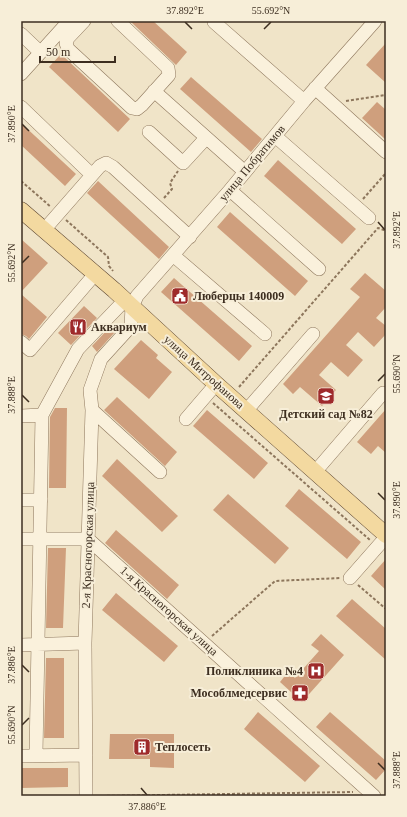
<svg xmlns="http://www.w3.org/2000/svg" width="407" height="817" font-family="'Times New Roman',serif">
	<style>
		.building { fill: #cf9f7d }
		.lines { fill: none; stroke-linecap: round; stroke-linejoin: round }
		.minor-casing { stroke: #8d765c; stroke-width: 14 }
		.major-casing { stroke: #5b4430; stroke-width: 17 }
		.path { stroke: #8d765c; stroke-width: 2; stroke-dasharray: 3 2; stroke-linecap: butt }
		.minor { stroke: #faf1dc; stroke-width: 13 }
		.major { stroke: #f3d9a0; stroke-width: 16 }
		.ticks { fill: none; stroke: #3d2e20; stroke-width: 1.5 }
		.labels { text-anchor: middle; stroke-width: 4; stroke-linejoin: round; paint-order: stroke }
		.street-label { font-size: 12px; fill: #3d2e20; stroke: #f7eed8 }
		.poi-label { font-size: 12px; font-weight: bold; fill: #3d2e20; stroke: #f7eed8; text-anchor: start }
		.neatline { fill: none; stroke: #3d2e20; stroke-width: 1.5 }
		.ticks-label { font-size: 10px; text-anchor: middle; fill: #3d2e20 }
	</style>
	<rect width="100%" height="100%" fill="#f0e4c8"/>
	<!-- building -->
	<path class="building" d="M130,21H153L187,52L176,65Z
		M386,43V83L366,65Z
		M61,54L130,119L118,132L49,67Z
		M191,77L262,139L251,152L180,89Z
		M377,102L386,110V140L362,118Z
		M21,123L76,174L65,186L21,145Z
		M278,160L356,229L342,244L264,176Z
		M98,181L169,247L159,259L87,193Z
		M230,212L308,281L295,296L217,227Z
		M21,239L48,263L21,292Z
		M365,273L386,291V307L376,318L386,326V334L374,347L358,332L346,345L363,360L348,377L331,362L319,375L336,390L322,406L300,387L293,394L283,384L360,297L350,289Z
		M174,278L252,346L239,361L161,292Z
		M21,294L47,317L29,339L26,336L21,334Z
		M84,306L97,318L71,345L58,333Z
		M110,327L115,332L97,352L92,346Z
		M141,340L158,355L156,358L172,372L149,399L114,369Z
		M117,397L177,452L165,466L104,410Z
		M55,408H67L66,488H49L50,417Z
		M386,409V453L378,446L371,454L357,442Z
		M207,410L268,463L254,479L193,426Z
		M117,459L178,516L162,532L102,476Z
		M299,489L361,542L347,559L285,506Z
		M228,494L289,548L275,564L213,510Z
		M116,530L179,585L167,599L105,543Z
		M48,548H66L63,628H46Z
		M386,559V590L371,576Z
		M116,593L178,646L164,662L102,610Z
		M352,599L386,629V660L336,616Z
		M321,634L344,655L302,702L280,682L288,672L295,678L319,651L311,645Z
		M46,658H64V738H44Z
		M258,712L320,766L305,782L244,729Z
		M330,712L386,761V769L376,780L316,727Z
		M110,734H174V768L150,767V759H109Z
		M21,768H68V787L21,788Z"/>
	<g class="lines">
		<defs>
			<path id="minor" d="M84,21L68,38L66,43L68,49L132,108L137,109L142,105L169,75L168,68L118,21
				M214,22L304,101
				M21,34L40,52
				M21,74L69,21
				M315,88L386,152
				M154,91L245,172
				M21,107L92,175
				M149,132L183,163L206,138
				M275,136L369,218
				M230,190L319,269
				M44,230L100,166L106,163L113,167L190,237
				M174,256L265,334
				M21,342L30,350L95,274
				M92,410L160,472
				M246,411L313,334
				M21,416L42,415
				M186,419L216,384
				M315,472L383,393
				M21,500H41
				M21,539H88L374,796
				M350,578L386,537
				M21,645L85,643
				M36,755L42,415L78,349L125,300
				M21,756L86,755
				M86,796L85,643L92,410L90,390L101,359L131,326L132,307L137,296L230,190L304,101L375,21"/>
			<path id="major" d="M21,210L114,290L216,384L386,535"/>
		</defs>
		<!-- minor casing -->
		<use href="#minor" class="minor-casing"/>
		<!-- major casing -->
		<use href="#major" class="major-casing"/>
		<!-- path -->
		<path class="path" d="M346,101L386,95
			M21,181L51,207
			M164,198L172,189L170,183L178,171
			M363,199L386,173
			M66,220L108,257L109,266L113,271
			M239,387L378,228L384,230L386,231
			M213,403L370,540
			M358,585L386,609
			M212,636L275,581L340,578
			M97,796L353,792"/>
		<!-- minor -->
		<use href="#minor" class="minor"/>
		<!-- major -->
		<use href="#major" class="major"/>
	</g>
	<!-- ticks -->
	<path class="ticks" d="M185,22L192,29M264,29L271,22M22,124L29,131M378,222L385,230M22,263L29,256M378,381L385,374M22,395L29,402M378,493L385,500M22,665L29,672M22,725L29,718M378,763L385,770M141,788L147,795"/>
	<!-- icons -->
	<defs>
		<symbol id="civic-square" viewBox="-11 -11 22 22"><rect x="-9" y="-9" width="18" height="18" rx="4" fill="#9e2a2b" stroke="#f7eed8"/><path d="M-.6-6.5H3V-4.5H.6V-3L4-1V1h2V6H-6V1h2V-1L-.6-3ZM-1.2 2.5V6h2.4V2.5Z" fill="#fff"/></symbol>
		<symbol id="restaurant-square" viewBox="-11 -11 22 22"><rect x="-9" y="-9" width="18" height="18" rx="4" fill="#9e2a2b" stroke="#f7eed8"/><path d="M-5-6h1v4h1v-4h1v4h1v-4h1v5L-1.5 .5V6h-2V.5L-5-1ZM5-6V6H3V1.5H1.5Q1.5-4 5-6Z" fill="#fff"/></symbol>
		<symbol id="school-square" viewBox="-11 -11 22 22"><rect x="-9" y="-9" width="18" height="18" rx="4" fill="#9e2a2b" stroke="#f7eed8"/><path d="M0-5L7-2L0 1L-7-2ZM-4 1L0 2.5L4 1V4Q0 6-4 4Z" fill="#fff"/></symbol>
		<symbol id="hospital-square" viewBox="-11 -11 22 22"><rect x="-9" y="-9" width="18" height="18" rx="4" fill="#9e2a2b" stroke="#f7eed8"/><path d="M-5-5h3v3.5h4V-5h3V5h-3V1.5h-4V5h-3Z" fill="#fff"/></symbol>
		<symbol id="pharmacy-square" viewBox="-11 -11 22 22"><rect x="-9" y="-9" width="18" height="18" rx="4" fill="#9e2a2b" stroke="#f7eed8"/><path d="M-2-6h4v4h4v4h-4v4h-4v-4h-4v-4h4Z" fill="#fff"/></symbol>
		<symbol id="building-square" viewBox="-11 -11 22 22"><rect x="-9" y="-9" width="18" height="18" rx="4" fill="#9e2a2b" stroke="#f7eed8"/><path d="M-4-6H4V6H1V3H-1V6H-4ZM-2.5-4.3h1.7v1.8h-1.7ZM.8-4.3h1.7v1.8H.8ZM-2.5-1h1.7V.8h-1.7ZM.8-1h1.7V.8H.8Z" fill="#fff"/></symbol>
	</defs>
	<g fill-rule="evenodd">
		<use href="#civic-square" x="170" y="286" width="20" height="20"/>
		<use href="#restaurant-square" x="68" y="317" width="20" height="20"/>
		<use href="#school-square" x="316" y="386" width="20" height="20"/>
		<use href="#hospital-square" x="306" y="661" width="20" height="20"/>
		<use href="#pharmacy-square" x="290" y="683" width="20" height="20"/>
		<use href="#building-square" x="132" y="737" width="20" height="20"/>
	</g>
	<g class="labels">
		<!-- street labels -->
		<g class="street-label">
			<text transform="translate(252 163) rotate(-50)" y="4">улица Побратимов</text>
			<text transform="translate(204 372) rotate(42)" y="4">улица Митрофанова</text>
			<text transform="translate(88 545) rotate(-88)" y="4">2-я Красногорская улица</text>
			<text transform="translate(169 611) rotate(42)" y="4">1-я Красногорская улица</text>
		</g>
		<!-- poi labels -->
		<g class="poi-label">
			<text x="193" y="300">Люберцы 140009</text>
			<text x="91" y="331">Аквариум</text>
			<text x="326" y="418" text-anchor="middle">Детский сад №82</text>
			<text x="303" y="675" text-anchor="end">Поликлиника №4</text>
			<text x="287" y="697" text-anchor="end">Мособлмедсервис</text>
			<text x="155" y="751">Теплосеть</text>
		</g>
	</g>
	<!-- border -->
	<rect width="407" height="817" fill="none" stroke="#f7eed8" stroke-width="44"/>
	<!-- scale -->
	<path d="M40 56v6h75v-6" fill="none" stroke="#3d2e20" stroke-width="2"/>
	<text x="46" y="56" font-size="12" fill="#3d2e20" stroke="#f7eed8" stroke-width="3" paint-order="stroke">50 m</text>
	<rect x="22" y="22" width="363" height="773" class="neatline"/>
	<g class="ticks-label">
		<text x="185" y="14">37.892°E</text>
		<text x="271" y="14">55.692°N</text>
		<text transform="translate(11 124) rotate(-90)" y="4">37.890°E</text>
		<text transform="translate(396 230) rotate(-90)" y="4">37.892°E</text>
		<text transform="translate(11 263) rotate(-90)" y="4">55.692°N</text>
		<text transform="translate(396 374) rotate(-90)" y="4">55.690°N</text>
		<text transform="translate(11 395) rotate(-90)" y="4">37.888°E</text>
		<text transform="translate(396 500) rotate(-90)" y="4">37.890°E</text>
		<text transform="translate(11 665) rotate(-90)" y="4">37.886°E</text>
		<text transform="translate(11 725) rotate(-90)" y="4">55.690°N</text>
		<text transform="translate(396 770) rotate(-90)" y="4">37.888°E</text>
		<text x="147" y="810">37.886°E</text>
	</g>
</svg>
